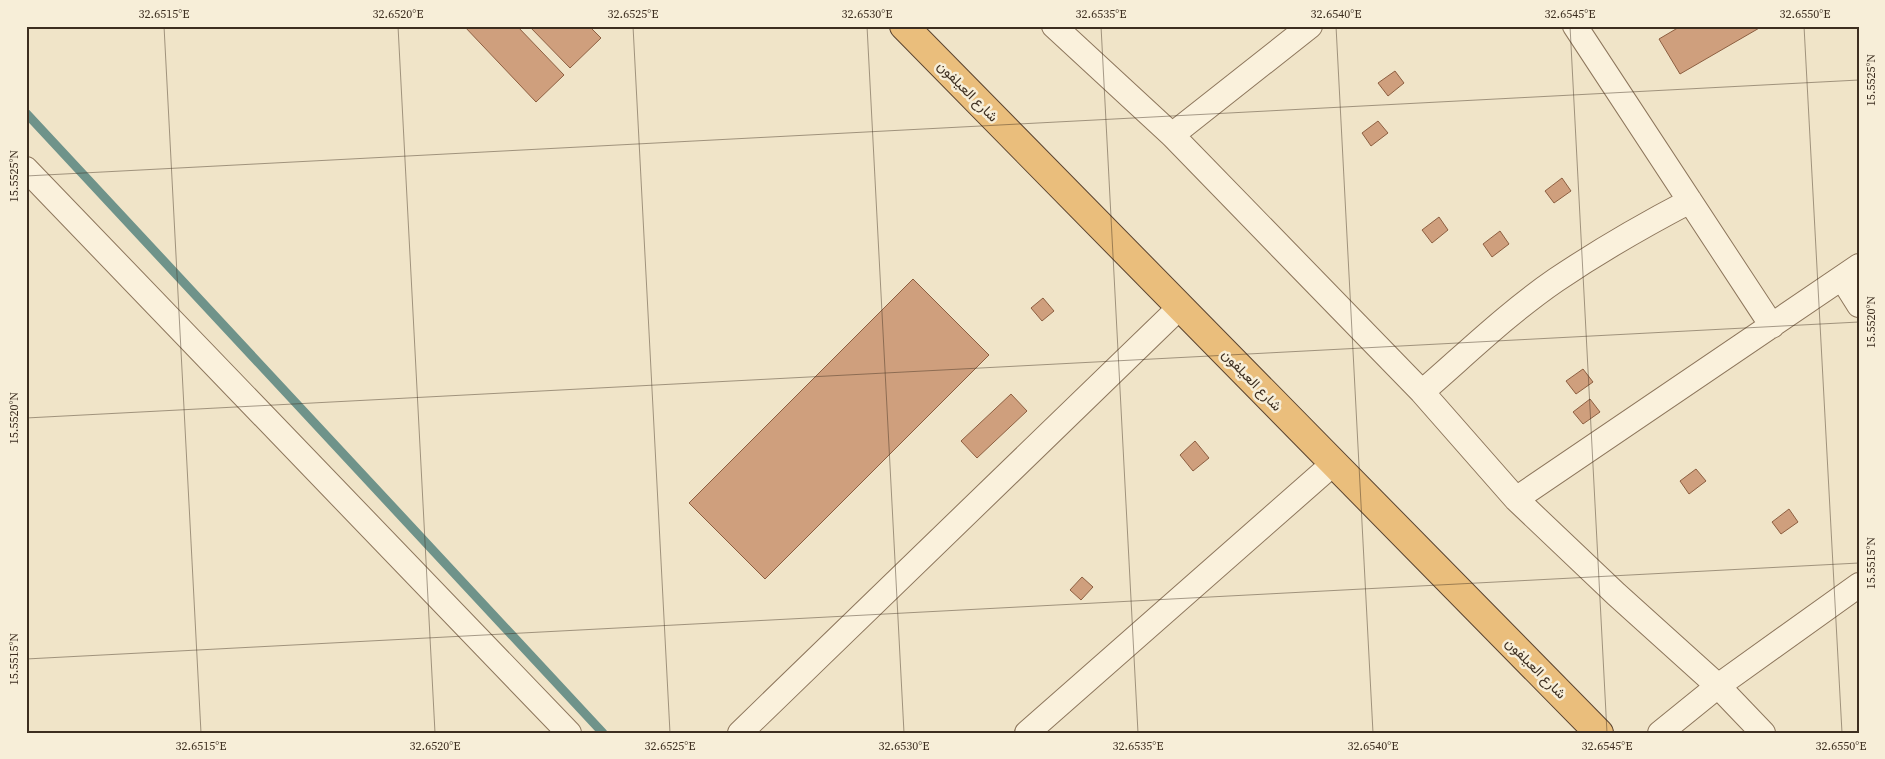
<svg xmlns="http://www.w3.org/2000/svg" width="1885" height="759" font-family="'Source Serif 4',Vazirmatn,serif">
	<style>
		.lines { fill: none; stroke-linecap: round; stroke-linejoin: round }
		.stream { stroke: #6f938a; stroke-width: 9 }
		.building { fill: #cf9f7d; stroke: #8d5f41 }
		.minor-casing { stroke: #8d765c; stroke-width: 26 }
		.trunk-casing { stroke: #5b4430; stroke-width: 30 }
		.minor { stroke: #faf1dc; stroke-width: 24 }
		.trunk { stroke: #eabe7c; stroke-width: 28 }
		.ticks { fill: none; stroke: #3d2e20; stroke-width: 1; stroke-opacity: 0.45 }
		.labels { text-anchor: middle; stroke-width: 5; stroke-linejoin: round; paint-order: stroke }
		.street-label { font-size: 14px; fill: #3d2e20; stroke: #f7eed8 }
		.neatline { fill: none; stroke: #3d2e20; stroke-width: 2 }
		.ticks-label { font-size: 12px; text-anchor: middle; fill: #3d2e20 }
	</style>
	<rect width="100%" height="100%" fill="#f0e4c8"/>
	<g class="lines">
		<!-- stream -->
		<path class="stream" d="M26,113L603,733"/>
	</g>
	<!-- building -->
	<path class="building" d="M464,26H517L564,75L536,102Z
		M529,26H589L601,38L570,68Z
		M1681,26H1761V27L1680,74L1659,39Z
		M1395,71L1404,83L1388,96L1378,83Z
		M1378,121L1388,133L1371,146L1362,133Z
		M1562,178L1571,191L1554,203L1545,191Z
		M1439,217L1448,230L1432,243L1422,230Z
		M1500,231L1509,244L1492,257L1483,244Z
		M913,279L989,355L765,579L689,503Z
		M1043,298L1054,311L1042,321L1031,308Z
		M1583,369L1593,382L1576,394L1566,381Z
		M1011,394L1027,411L977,458L961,441Z
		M1590,399L1600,412L1583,424L1573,412Z
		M1195,441L1209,458L1193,471L1180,455Z
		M1696,469L1706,481L1689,494L1680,481Z
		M1789,509L1798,522L1781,534L1772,522Z
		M1082,577L1093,587L1081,600L1070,590Z"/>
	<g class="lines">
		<defs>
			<path id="minor" d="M1054,26L1172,135L1422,392L1516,499L1616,594L1718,686L1763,733
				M1575,26L1772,326
				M1172,135L1310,26
				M26,169L569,733
				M1842,278L1859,305
				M1422,392C1466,354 1508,313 1556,280C1599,251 1644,225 1690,201
				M1516,499L1859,266
				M740,733L1180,307
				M1027,733L1334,463
				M1660,733L1718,686L1859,585"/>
			<path id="trunk" d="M904,26L1599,733"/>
		</defs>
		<!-- minor casing -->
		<use href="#minor" class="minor-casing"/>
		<!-- trunk casing -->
		<use href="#trunk" class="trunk-casing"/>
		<!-- minor -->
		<use href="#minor" class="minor"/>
		<!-- trunk -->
		<use href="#trunk" class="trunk"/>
	</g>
	<!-- ticks -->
	<path class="ticks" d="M164,26L201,733M398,26L435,733M633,26L670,733M867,26L904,733M1101,26L1138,733M1336,26L1373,733M1570,26L1607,733M1804,26L1842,733M26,176L1859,80M26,418L1859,322M26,659L1859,563"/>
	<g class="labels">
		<!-- street labels -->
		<g class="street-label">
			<text transform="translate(968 91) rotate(45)" y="5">شارع العيلفون</text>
			<text transform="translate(1252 380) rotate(46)" y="5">شارع العيلفون</text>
			<text transform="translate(1536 668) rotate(45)" y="5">شارع العيلفون</text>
		</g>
	</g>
	<!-- border -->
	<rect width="1885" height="759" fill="none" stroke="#f7eed8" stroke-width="55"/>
	<rect x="28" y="28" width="1830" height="704" class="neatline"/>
	<g class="ticks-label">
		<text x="164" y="18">32.6515°E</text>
		<text x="398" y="18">32.6520°E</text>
		<text x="633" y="18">32.6525°E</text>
		<text x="867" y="18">32.6530°E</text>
		<text x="1101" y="18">32.6535°E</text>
		<text x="1336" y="18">32.6540°E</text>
		<text x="1570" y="18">32.6545°E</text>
		<text x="1805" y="18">32.6550°E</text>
		<text transform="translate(1871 80) rotate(-90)" y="4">15.5525°N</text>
		<text transform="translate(14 176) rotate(-90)" y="4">15.5525°N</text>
		<text transform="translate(1871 322) rotate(-90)" y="4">15.5520°N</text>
		<text transform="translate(14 418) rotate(-90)" y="4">15.5520°N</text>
		<text transform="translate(1871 563) rotate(-90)" y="4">15.5515°N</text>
		<text transform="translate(14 659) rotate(-90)" y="4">15.5515°N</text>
		<text x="201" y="750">32.6515°E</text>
		<text x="435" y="750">32.6520°E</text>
		<text x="670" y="750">32.6525°E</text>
		<text x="904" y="750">32.6530°E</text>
		<text x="1138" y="750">32.6535°E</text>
		<text x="1373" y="750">32.6540°E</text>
		<text x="1607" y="750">32.6545°E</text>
		<text x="1841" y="750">32.6550°E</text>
	</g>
</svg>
